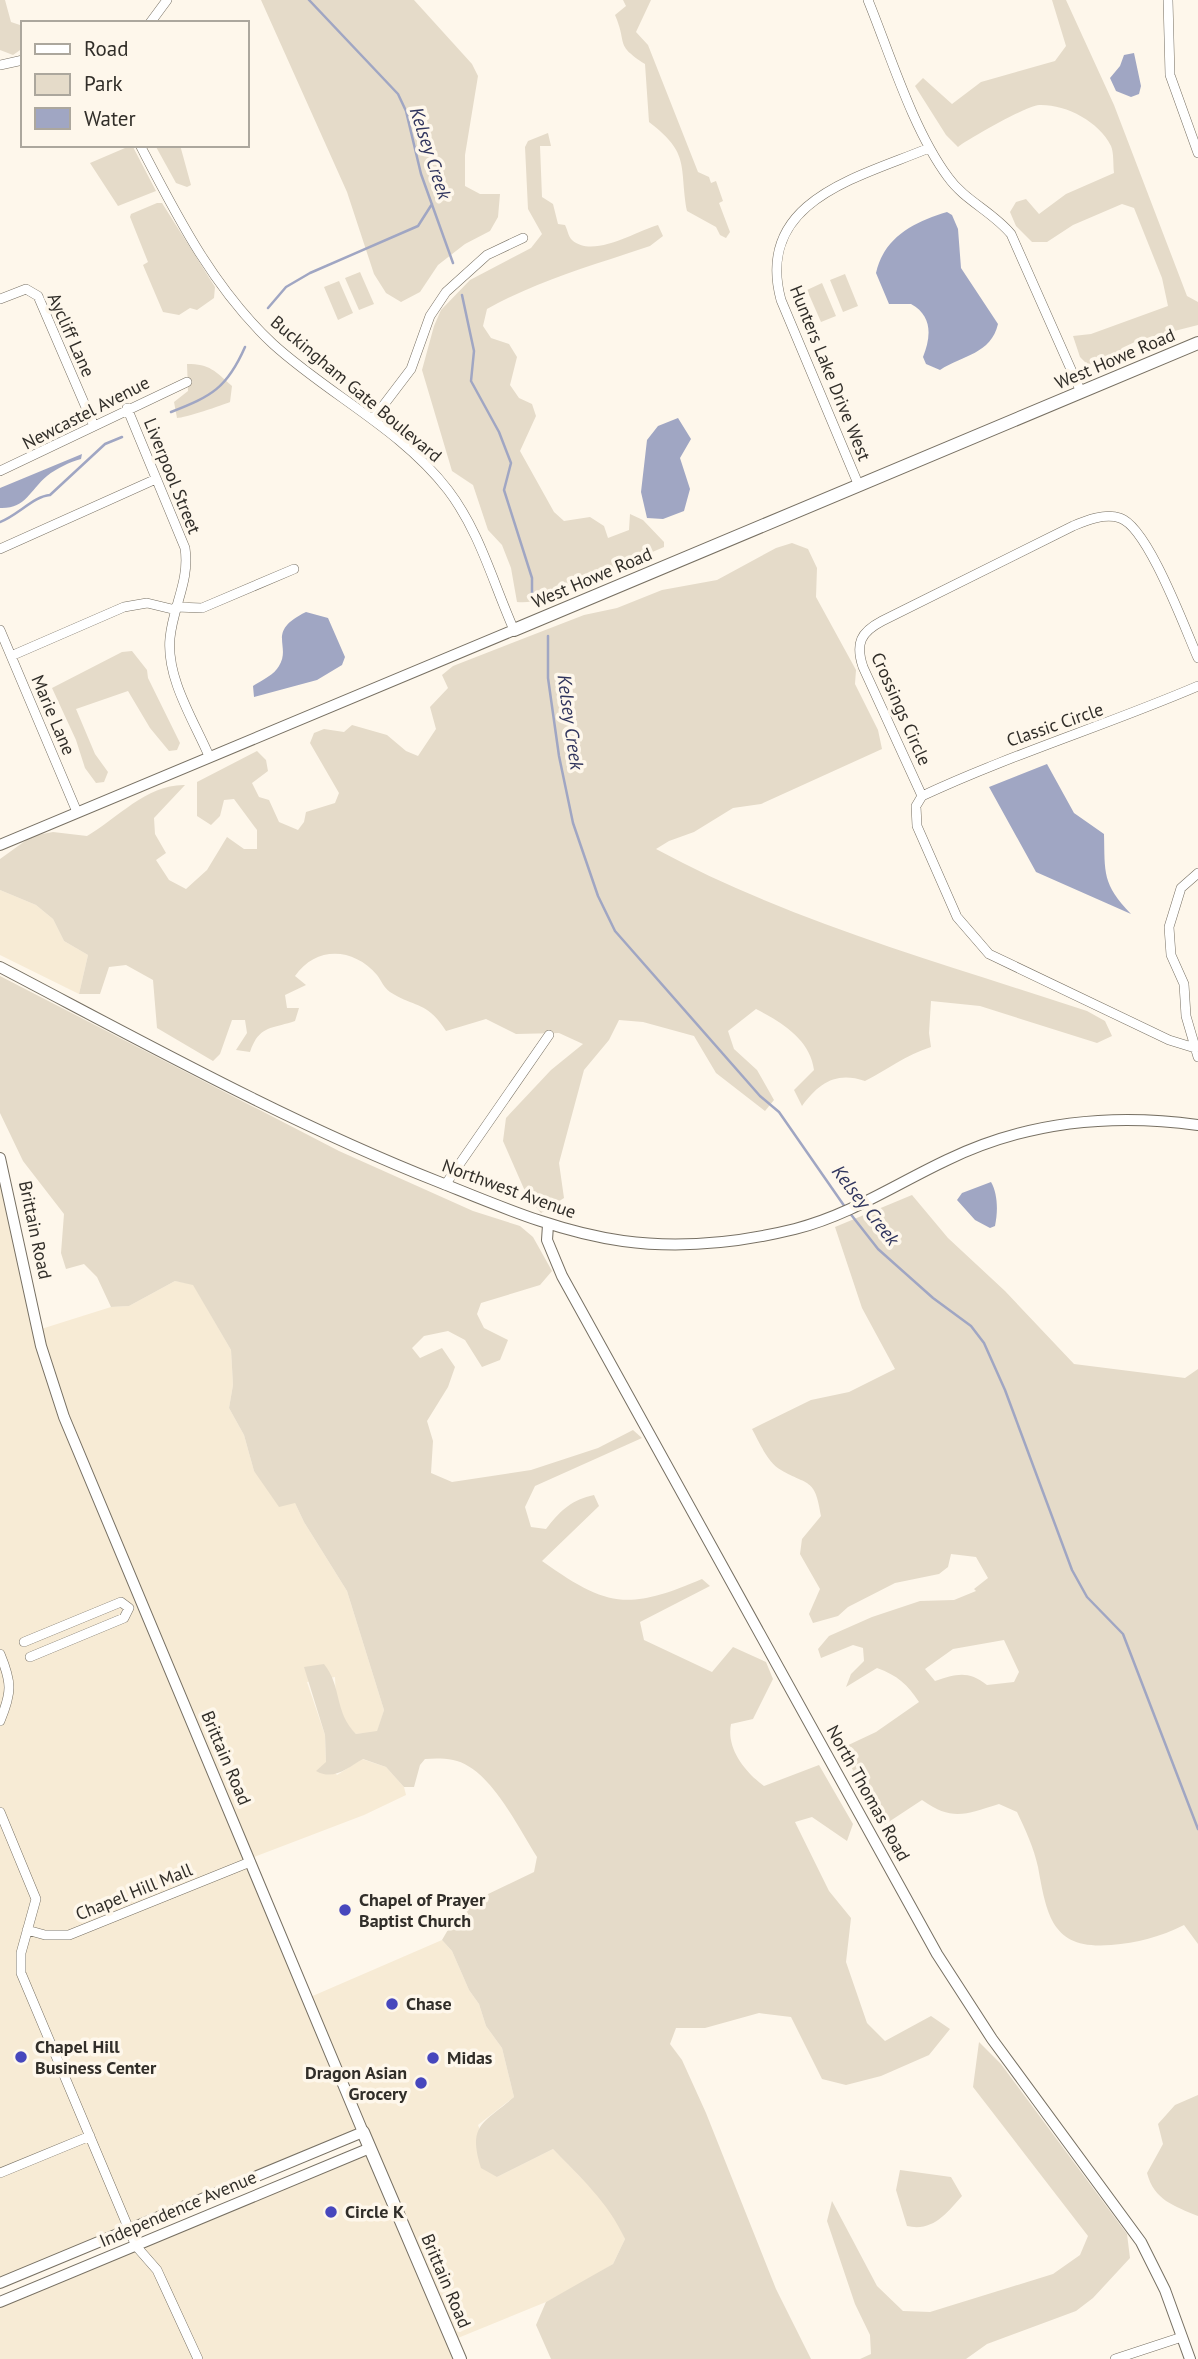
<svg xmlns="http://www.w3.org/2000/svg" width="1198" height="2359" font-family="'PT Sans',sans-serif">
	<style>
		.built { fill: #f7ebd5 }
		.green { fill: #e5dbc9; fill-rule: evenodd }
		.water { fill: #a0a6c3 }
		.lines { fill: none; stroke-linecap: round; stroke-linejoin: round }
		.stream { stroke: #a0a6c3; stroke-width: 2.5 }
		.minor-casing { stroke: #777063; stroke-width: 10 }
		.tertiary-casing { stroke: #777063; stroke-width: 12 }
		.secondary-casing { stroke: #777063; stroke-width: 14 }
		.minor { stroke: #fff; stroke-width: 9 }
		.tertiary { stroke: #fff; stroke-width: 10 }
		.secondary { stroke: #fff; stroke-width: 12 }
		.poi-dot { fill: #4747bd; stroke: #fef7eb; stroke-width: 2.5 }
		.labels { text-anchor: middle; stroke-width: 7; stroke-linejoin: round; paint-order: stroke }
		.street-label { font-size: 18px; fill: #312e29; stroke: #fef7eb }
		.poi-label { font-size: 18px; font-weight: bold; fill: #312e29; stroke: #fef7eb; text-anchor: start }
		.water-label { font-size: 19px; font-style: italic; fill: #2f345d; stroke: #fef7eb }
	</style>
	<rect width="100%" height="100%" fill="#fef7eb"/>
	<!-- built -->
	<path class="built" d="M0,890L36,905L53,919L64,941L88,955L79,994L0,955Z
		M0,1178L38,1330L111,1307L129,1306L175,1281L193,1284L231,1350L233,1385L229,1408L244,1435L254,1471L287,1503H295L304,1522L347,1591L384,1710L377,1732L356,1734L347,1725L336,1699L335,1677L307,1682L325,1735L326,1762L337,1775L362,1759L386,1767L404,1787L406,1795L364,1815L249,1859L308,1998L442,1940L452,1951L469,1990L479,2004L486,2026L502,2048L514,2097L478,2125L497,2177L553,2149L600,2197L615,2216L625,2239L613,2264L591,2278L546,2302L453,2340L460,2359H0V2302L370,2148L364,2133L0,2283Z"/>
	<!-- green -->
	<path class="green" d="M0,0H5L11,22L23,26V48L13,55L0,50Z
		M261,0H414L472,64L478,76L465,155V186L480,194H500L498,217L490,231L465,244L438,265L420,292L401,302L386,293L374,274L347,192Z
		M623,0H651L636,32L648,45L698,172L709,177L711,183L716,181L723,201L719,203L730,232L726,238L720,235L716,227L687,211C679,166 691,154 649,122L645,64C614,44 628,45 615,15L626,6Z
		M1052,0H1066L1114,105L1187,296L1198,302V325L1139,340L1122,348L1113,358L1089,366L1080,357L1073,336L1091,334L1168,306L1162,278L1134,208L1122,204L1073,225L1047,242H1032L1016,226L1010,212L1016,202L1026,199L1039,214L1066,194L1114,173C1113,165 1114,153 1111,146C1099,121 1065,104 1039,105C1028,105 968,139 958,147L946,135L915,86L923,78L952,104L981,82L1055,61L1066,46Z
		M548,133L551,146H540L542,197L553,204L558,224L565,225C568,231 568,236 572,240C593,259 636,231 658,225L663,236L650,246C594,265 539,280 487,309L483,326L491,338L509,344L517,357L510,385L519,398L532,404L536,416L520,451L554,512L564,521L590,517L604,526L608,538L629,530L630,514L643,520L664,542V547C641,557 617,567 594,575C569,584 545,605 517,602L511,568L502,545L488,530L473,485L452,471L422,370L434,326L441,310L470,280L531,248L542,234L528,209L525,147L528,141Z
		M132,145L156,191L118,206L90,163Z
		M155,145H180L191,185L187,187L176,183Z
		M157,203H162L215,287L214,298L197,310L190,308L179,315L163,312L143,265L148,262L130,217L131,214Z
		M360,272L374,304L359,310L345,278Z
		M845,274L858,306L843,312L830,280Z
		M339,281L353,313L338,320L324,287Z
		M822,283L836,316L821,322L807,290Z
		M187,364C210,364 215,371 232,386L230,402C223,405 184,418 177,418L174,402L188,391Z
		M792,543L808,549L817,568L816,597L856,670L855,684L878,730L882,749L761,804L733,808L694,832L669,841L656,849C791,922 942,963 1087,1011L1105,1021L1112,1036L1097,1043L980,1006L931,1001L929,1033L931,1047C904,1056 890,1068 865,1081C836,1071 819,1083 802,1106L794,1090L814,1070C810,1039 781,1022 756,1009L728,1031L734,1049L757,1070L774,1100L765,1111L716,1073L694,1036L643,1022L619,1020L609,1040L584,1070L559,1163L564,1198L541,1213L528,1198L503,1141L506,1118L551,1070L583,1044L559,1033L516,1034L486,1019L446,1031C427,1001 415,1008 390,992C384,988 381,980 377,975C353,947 316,946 295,976L306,985L285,995L287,1008H299L295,1021C272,1029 259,1025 250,1052L236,1050L247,1033L245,1020H232L220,1054L213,1061L157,1028L153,980L126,965L109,967L100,994H79L88,955L64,941L53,919L36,905L0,890V859L32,836L53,832L87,836C118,818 147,784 185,785L154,818L155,834L166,853L156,860L169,880L186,889L207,870L227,837L244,849H257V830L234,799L224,800L220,816L211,825L197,816V782L257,751L266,760L268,771L252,783L259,797L269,800L279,822L298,830L304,822L306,812L335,803L339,793L310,743L314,733L324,729L344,732L352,725L387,735L406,751L418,756L436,729L430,707L448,688L442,675L453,666L584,615L617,608L662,590L717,580L776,548Z
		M132,651L147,670L148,678L180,743L177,750L169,751L150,728L128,691L76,709L95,754L108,772L104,782L96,783L85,768L76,740L52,688L122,652Z
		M0,976L339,1151L473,1211L520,1226L533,1237L552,1271L540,1285L481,1303L477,1314L484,1328L508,1340L500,1360L482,1367L465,1340L448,1331L424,1336L412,1348L420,1358L442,1348L455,1367L448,1387L427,1421L433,1441L431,1473L452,1482L531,1470L598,1448L633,1430L642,1438L535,1486L525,1507L531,1527L546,1529C560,1511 571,1500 594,1495L599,1506L542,1561C607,1607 627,1611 702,1579L710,1586L640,1622L644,1640L712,1672L733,1647L766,1662L773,1679L753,1719L731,1724C726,1748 745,1772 764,1786L819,1765L853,1824L847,1841L812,1817L795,1822L829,1891L851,1918L846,1962L867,2023L885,2041L931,2016L950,2029L929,2055L881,2076L846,2085L822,2079L791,2017L759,2013L705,2028H676L670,2044L682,2060L706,2113L776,2289L811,2359H551L536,2325L546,2302L613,2264L625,2239C608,2202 580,2177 553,2149L497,2177L481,2168C467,2124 484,2123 514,2097L502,2048L486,2026L479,2004L469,1990L452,1951L442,1940L456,1916L486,1895L534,1872L537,1857C520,1830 496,1782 468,1766C456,1758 439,1758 425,1759L420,1765L414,1787H404L386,1767L363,1759C347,1768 334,1781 316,1771L326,1762L325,1735L304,1667L324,1664C342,1686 334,1712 356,1734L377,1731L384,1710L347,1591L304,1522L295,1503L279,1507L254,1471L244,1435L229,1408L233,1385L231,1350L193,1285L175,1281L129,1306L111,1307L97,1277L84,1264L66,1269L61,1253L64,1214L23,1161L0,1113Z
		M912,1195L948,1238L1005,1291L1074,1364L1185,1378L1198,1369V1944L1184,1925C1160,1937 1137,1943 1111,1945C1052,1950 1047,1916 1038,1867C1034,1848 1025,1829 1017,1812L999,1804C966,1814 953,1822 922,1800L881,1827L842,1748L876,1732L919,1702C908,1685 897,1675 877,1668L846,1687L851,1674L864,1661L863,1648L853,1645L821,1658L818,1649L829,1636L872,1617L920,1601L954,1600L976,1591L974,1589L988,1578L976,1557L951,1554L948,1567L939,1574L895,1583L848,1607L838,1616L813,1623L809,1614L820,1589L800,1554L802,1539L821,1516C815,1477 808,1486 781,1470C768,1463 759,1442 752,1429L811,1400L849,1392L895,1369L862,1308L835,1227ZM1004,1640L1019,1672L1014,1682L987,1685C968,1670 956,1674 935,1681L925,1669L953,1649Z
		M979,2042L1001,2064L1127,2234L1130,2258L1093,2298L1076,2311L987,2344L966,2359H860L871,2354L870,2335L855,2304L827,2221L832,2201L877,2286L903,2311L930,2312L1053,2274L1080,2255L1088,2236L973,2087Z
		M1198,2095V2216C1174,2206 1154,2200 1147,2173L1163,2144L1158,2124L1175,2105Z
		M900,2170L951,2177L962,2196C947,2213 933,2232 907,2226L896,2190Z"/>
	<!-- water -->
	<path class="water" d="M1134,53L1141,86L1139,94L1131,97L1116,91L1110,78L1120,66L1124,55Z
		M947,212L952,215L958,229L961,268L998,324C991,354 963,355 940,370L926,364L923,357C931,337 933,316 911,304H889L876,273C884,237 914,222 947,212Z
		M678,418L691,439L680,458L690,489L684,511L663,519L647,518L641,492L647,440L658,426Z
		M82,454L81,459C70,462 57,468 47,476C29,491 26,509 0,508V488Z
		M306,612L328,618L345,657L342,665L317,680L254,697L253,686C262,680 274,675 279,666C292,645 265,632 306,612Z
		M1047,764L1074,813L1104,834C1105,873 1102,884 1131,914L1036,872L989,787Z
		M991,1182C998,1194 998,1212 995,1226L990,1228L975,1220L957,1200L962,1193Z"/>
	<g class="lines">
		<!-- stream -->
		<path class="stream" d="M309,0L398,94L406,111L421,174L453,263
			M462,295L474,351L471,381L499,432L511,463L504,490L532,578V600
			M268,308L286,287L310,273L418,226L432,204
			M171,412C212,396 227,388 245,347
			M0,522C17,516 34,496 50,495L105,444L122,437
			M548,636V678L559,756L573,823L598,896L615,931L760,1096L779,1112L845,1207
			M849,1212L878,1249L933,1298L971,1326L984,1343L1005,1390L1072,1570L1087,1597L1123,1634L1198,1829"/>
		<defs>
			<path id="minor" d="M868,0C890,54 913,130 948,177C964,200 993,212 1011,234L1081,392
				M1168,0L1170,75L1198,153
				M150,23L167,0
				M0,65L23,60
				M140,145C177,216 213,288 273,344C329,395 401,429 448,490C480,532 493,583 514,630
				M0,299L26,289L38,296L94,426
				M127,408L185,548C190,581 173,606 170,638C166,678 194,721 209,756
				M373,419L411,369L430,316L446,292L487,255L523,238
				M0,471L187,382
				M859,486L781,300C754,200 860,177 929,148
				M0,549L156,479
				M176,607L202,608L294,569
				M0,630L77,812
				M11,656L124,607L147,603L176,610
				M922,796L863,667C855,643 861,632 882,621L1073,526C1087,520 1105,513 1120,518C1148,527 1185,629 1198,658
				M922,796L916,806L917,826L957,917L989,954L1169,1040L1195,1048
				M922,796C1012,754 1107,725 1198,686
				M1198,873L1181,888L1169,927L1171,955L1184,984L1186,1016L1198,1057
				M445,1185L549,1035
				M24,1642L121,1602L129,1608L124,1618L30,1657
				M0,1654C12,1683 12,1692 0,1721
				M0,1812L36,1899L21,1953V1973L136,2246L157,2270L198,2359
				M27,1930L45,1935H69L250,1862
				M0,2173L90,2136
				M1115,2359L1182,2337"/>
			<path id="tertiary" d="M0,845L514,630
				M0,967C145,1043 287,1122 439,1182C499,1206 558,1232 623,1241C681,1249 738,1243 795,1229C850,1215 896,1184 947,1160C1025,1122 1112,1113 1198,1125
				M0,1158L41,1346L64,1417L363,2132L0,2283
				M548,1225L547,1240L562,1276L937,1954L992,2039L1141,2242L1165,2290L1190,2359
				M0,2302L370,2148"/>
			<path id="secondary" d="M514,630L1198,343
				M363,2132L460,2359"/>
		</defs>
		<!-- minor casing -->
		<use href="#minor" class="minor-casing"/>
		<!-- tertiary casing -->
		<use href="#tertiary" class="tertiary-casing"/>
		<!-- secondary casing -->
		<use href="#secondary" class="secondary-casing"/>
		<!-- minor -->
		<use href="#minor" class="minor"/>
		<!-- tertiary -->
		<use href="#tertiary" class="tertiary"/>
		<!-- secondary -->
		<use href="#secondary" class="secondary"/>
	</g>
	<!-- markers -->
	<g class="poi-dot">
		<circle cx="345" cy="1910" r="7"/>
		<circle cx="392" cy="2004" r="7"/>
		<circle cx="21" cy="2057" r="7"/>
		<circle cx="433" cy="2058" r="7"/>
		<circle cx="421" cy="2083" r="7"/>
		<circle cx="331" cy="2212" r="7"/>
	</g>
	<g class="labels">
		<!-- street labels -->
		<g class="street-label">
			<text transform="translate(71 335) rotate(66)" y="6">Aycliff Lane</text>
			<text transform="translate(1115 359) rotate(-23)" y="6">West Howe Road</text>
			<text transform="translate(830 373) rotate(68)" y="6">Hunters Lake Drive West</text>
			<text transform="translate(356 389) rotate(40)" y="6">Buckingham Gate Boulevard</text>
			<text transform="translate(86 413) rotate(-27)" y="6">Newcastel Avenue</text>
			<text transform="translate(172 476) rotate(68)" y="6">Liverpool Street</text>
			<text transform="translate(592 578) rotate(-23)" y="6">West Howe Road</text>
			<text transform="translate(901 709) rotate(66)" y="6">Crossings Circle</text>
			<text transform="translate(53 715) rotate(67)" y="6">Marie Lane</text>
			<text transform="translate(1055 725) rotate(-19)" y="6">Classic Circle</text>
			<text transform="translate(509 1189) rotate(20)" y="6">Northwest Avenue</text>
			<text transform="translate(35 1230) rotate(78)" y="6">Brittain Road</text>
			<text transform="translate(226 1758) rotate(67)" y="6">Brittain Road</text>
			<text transform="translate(868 1793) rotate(61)" y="6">North Thomas Road</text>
			<text transform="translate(134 1892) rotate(-22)" y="6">Chapel Hill Mall</text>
			<text transform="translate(178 2209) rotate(-23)" y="6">Independence Avenue</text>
			<text transform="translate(446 2281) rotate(67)" y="6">Brittain Road</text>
		</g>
		<!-- poi labels -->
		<g class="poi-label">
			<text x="359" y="1906">Chapel of Prayer<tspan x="359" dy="21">Baptist Church</tspan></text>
			<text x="406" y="2010">Chase</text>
			<text x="35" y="2053">Chapel Hill<tspan x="35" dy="21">Business Center</tspan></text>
			<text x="447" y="2064">Midas</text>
			<text x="407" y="2079" text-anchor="end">Dragon Asian<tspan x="407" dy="21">Grocery</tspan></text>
			<text x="345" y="2218">Circle K</text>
		</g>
		<!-- water labels -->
		<g class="water-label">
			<text transform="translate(431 153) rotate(72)" y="7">Kelsey Creek</text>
			<text transform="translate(571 722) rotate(82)" y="7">Kelsey Creek</text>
			<text transform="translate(866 1205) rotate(52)" y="7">Kelsey Creek</text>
		</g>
	</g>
	<!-- legend -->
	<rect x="21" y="21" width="228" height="126" fill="#fef7eb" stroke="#aca79d" stroke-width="2"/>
	<rect x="35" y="44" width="35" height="10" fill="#ffffff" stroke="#aca79d" stroke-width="2"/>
	<text x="84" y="56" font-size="21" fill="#312e29">Road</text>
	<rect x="35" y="74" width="35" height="21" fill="#e5dbc9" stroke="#aca79d" stroke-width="2"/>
	<text x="84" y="91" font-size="21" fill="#312e29">Park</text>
	<rect x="35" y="108" width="35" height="21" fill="#a0a6c3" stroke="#aca79d" stroke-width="2"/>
	<text x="84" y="126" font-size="21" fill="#312e29">Water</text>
</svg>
